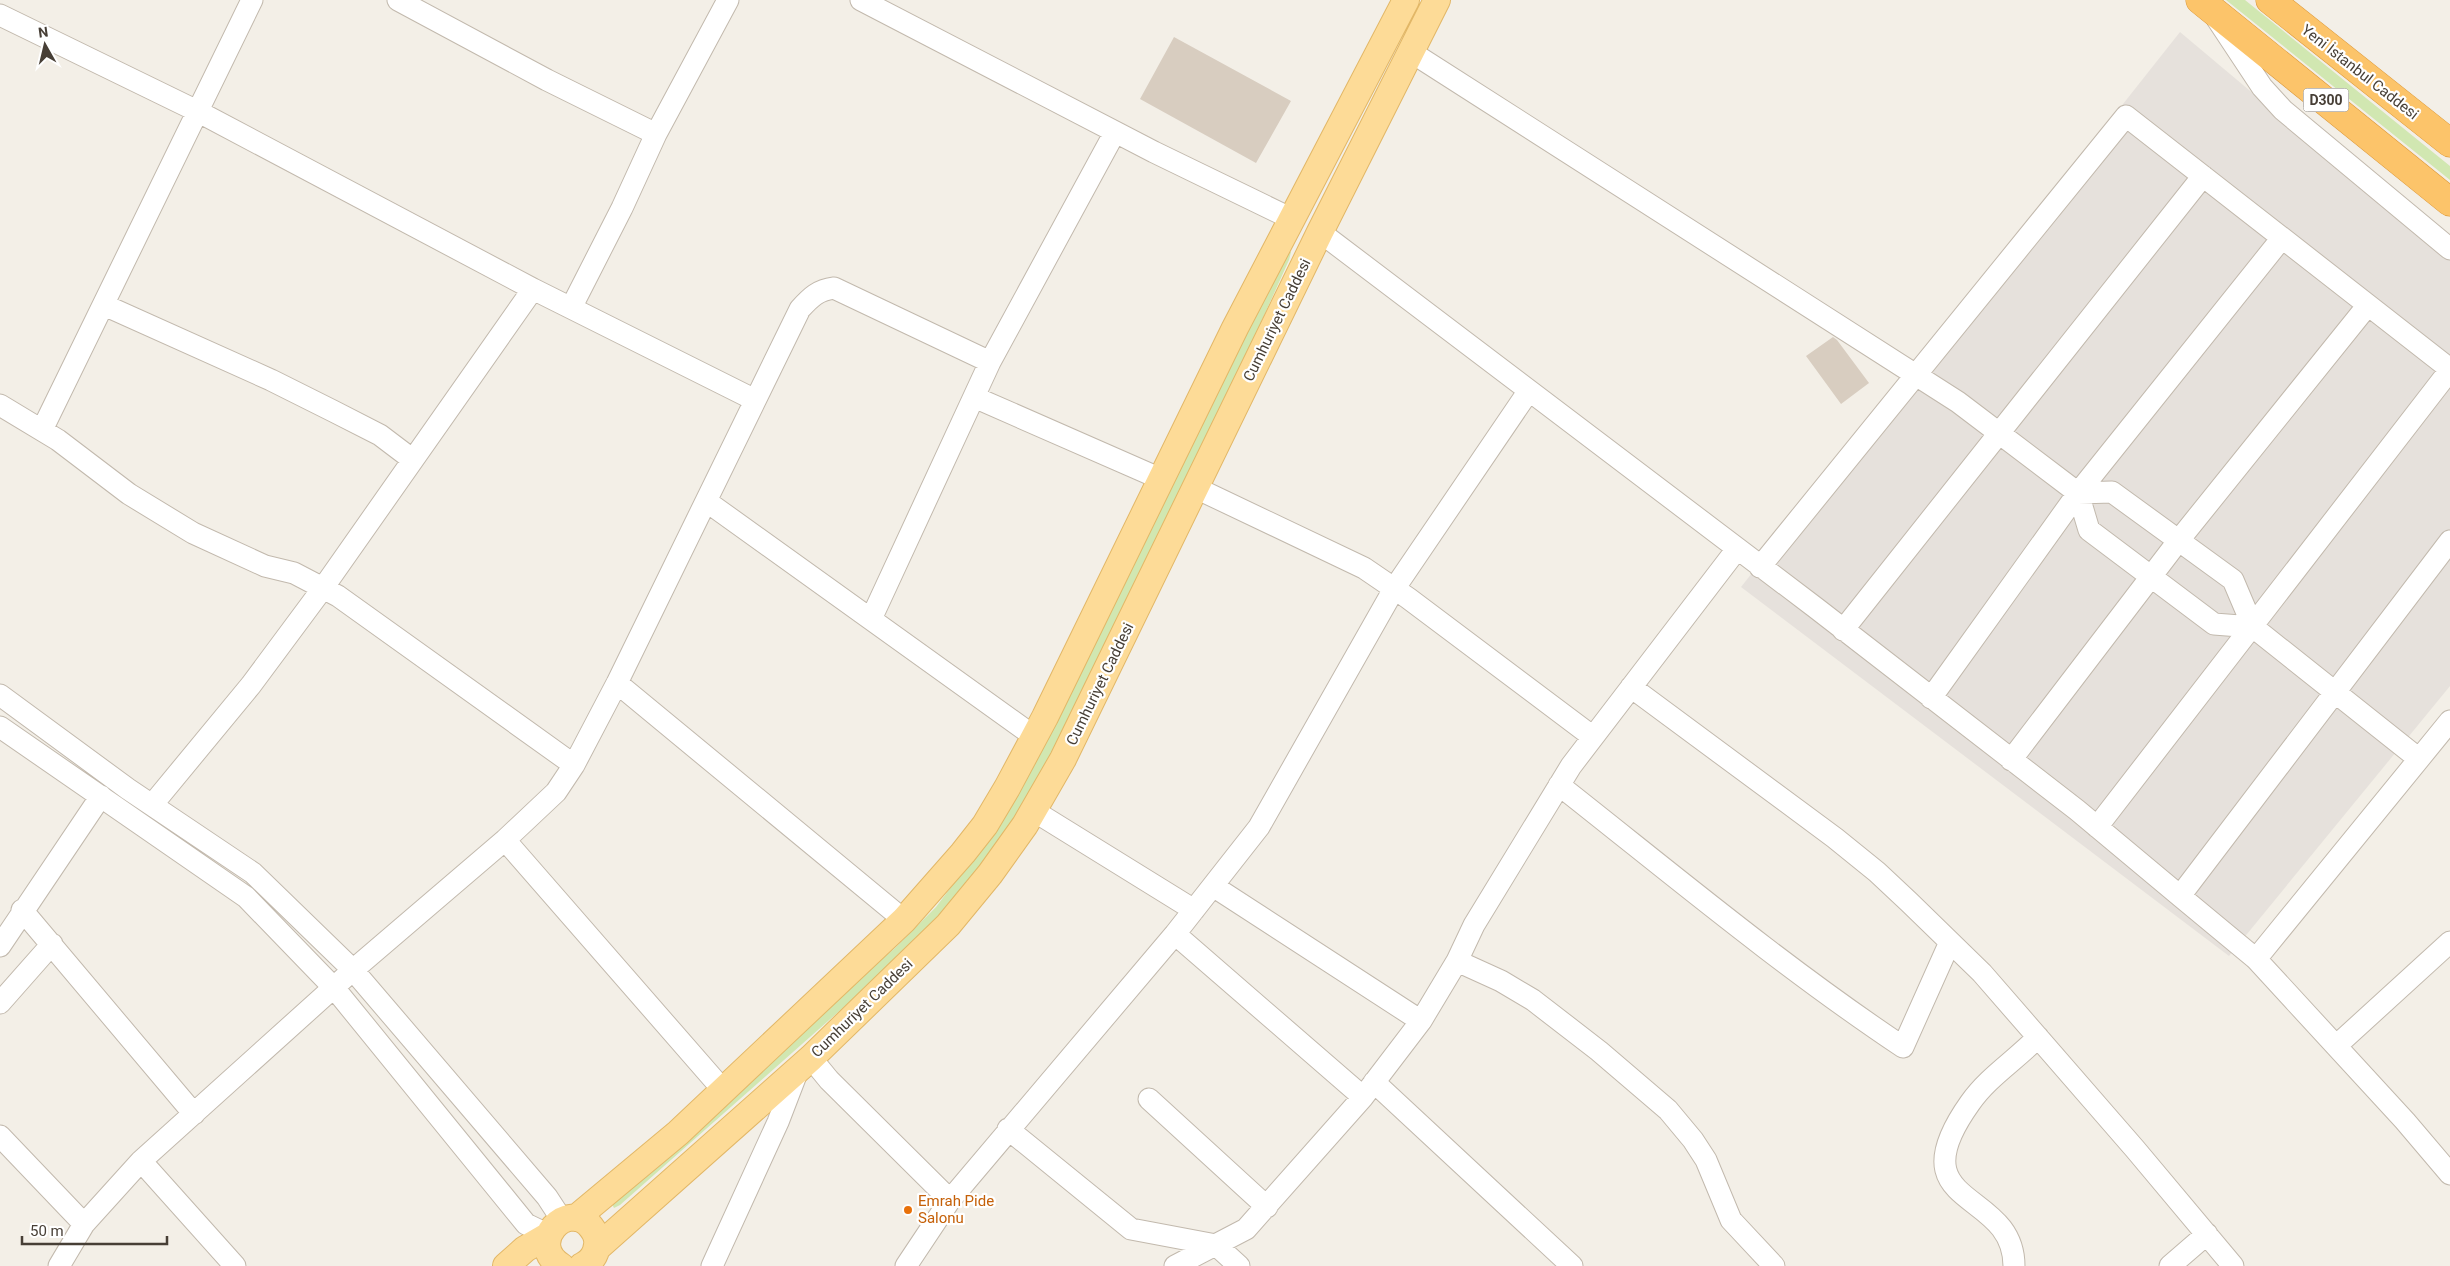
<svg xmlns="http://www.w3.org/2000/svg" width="2450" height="1266" font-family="Roboto,sans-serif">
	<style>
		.industrial { fill: #e6e1dc }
		.green { fill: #d1e7b1 }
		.building { fill: #d8cdc0 }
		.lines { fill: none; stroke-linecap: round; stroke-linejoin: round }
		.minor-casing { stroke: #c2b9ad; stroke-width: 23 }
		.major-casing { stroke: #e2b767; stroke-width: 28 }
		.highway-casing { stroke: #db983a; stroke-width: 29 }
		.minor { stroke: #fff; stroke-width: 21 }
		.major { stroke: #fddb97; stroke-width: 26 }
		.highway { stroke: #fcc46a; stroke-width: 28 }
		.food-dot { fill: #e8710a; stroke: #fff; stroke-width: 2 }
		.labels { text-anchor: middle; stroke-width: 4.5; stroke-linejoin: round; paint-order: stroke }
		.shield { fill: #fff; stroke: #7e7972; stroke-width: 1 }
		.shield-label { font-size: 14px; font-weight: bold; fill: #473f36 }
		.street-label { font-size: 15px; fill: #473f36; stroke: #fff }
		.food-label { font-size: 15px; fill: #c56008; stroke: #fff; text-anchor: start }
	</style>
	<rect width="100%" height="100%" fill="#f3efe7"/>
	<!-- industrial -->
	<path class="industrial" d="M2180,32L2450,259V686L2229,956L1741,587Z"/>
	<!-- green -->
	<path class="green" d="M2226,0H2245L2450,166V180Z
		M1286,251L1291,252L1289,260L1231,389L1066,729L1015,820L945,913L888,968L620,1205L614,1208L611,1202L826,1005L894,949L936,907L1007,813L1041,751Z"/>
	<!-- building -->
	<path class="building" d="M1174,37L1291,101L1256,163L1140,99Z
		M1833,337L1837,340L1869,383L1841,404L1806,356Z"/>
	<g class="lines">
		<defs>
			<path id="minor" d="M398,0L547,80L656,134
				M861,0L1154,152L1292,219
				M0,15L197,111L533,289L755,400
				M2217,19L2262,87L2283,110L2450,249
				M1411,52L1958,402L2078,493L2089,530L2214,624L2253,627
				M1320,232L1816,608L2077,810L2180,896L2256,959L2405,1121L2450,1174
				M104,305L271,380L333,411L380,435L413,460
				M571,308L622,208L656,134L728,0
				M974,397L1161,479
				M0,405L58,440L129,494L193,533L265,566L294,573L338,596L574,765
				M42,430L252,0
				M1196,488L1364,568L1408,598L1593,737
				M2078,493L2112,492L2233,580L2253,627L2419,759
				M706,501L1035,737
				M1760,567L2126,116L2450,369
				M871,619L990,362L1115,132
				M1843,630L2203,176
				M617,683L904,920
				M1631,687L1835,838L1877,872L1909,902L1982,973L2135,1149L2233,1266
				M0,695L128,789L253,873L353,970L547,1197L562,1220
				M1931,698L2078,493L2282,238
				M0,727L246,897L335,989L526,1224L549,1235
				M2011,760L2179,540L2368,305
				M1559,785C1672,874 1783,967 1903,1047L1950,942
				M152,805L251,685L323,588L533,289
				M1034,811L1194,910
				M2097,827L2450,370
				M505,840L723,1090
				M1213,886L1421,1021
				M2180,896L2450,541
				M22,910L194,1114
				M1175,934L1363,1097
				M0,946L101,796
				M2256,959L2450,721
				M1457,961L1501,981L1533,1000L1599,1051L1668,1110L1693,1140L1706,1160L1731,1220L1774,1266
				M0,1003L52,944
				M2336,1046L2450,942
				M811,1058L829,1080L950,1200
				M1374,1082L1572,1266
				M1149,1099L1267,1207
				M1008,1129L1131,1229L1216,1245L1239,1266
				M0,1136L84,1224
				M141,1161L235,1266
				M59,1266L84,1224L141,1161L353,970L505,840L556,792L574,765L617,683L800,309C811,297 818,290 834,288L990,362
				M712,1266L778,1122L798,1070
				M906,1266L950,1200L1175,934L1259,827L1394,589L1528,392
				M1175,1266L1246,1229L1363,1097L1421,1021L1457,961L1474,925L1571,766L1737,549
				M2014,1266C2014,1187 1894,1210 1970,1103C1988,1077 2016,1060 2038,1037
				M2170,1266L2207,1234"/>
			<path id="major" d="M576,1218L678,1133L904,920L963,853L985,825L1007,788L1045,717L1235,328L1406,0
				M597,1248L811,1058L948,925L990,874L1025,825L1063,759L1320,232L1437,0
				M506,1266L525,1249L549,1235
				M561,1266C525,1243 568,1198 591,1227C595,1232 598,1239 597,1245C596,1255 591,1262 582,1266"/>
			<path id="highway" d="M2200,0L2450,202
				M2270,0L2450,143"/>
		</defs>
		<!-- minor casing -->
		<use href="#minor" class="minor-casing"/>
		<!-- major casing -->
		<use href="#major" class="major-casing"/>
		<!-- highway casing -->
		<use href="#highway" class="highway-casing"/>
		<!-- minor -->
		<use href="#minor" class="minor"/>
		<!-- major -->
		<use href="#major" class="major"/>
		<!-- highway -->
		<use href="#highway" class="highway"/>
	</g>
	<!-- markers -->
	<circle class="food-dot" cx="908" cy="1210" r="5"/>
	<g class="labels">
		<!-- shield labels -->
		<rect class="shield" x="2303.5" y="88.5" width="45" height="23" rx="4"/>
		<g class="shield-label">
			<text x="2326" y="105">D300</text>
		</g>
		<!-- street labels -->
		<g class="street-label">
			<text transform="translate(2360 72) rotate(38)" y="5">Yeni İstanbul Caddesi</text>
			<text transform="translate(1277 320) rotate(-64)" y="5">Cumhuriyet Caddesi</text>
			<text transform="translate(1100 684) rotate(-64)" y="5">Cumhuriyet Caddesi</text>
			<text transform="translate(862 1008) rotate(-44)" y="5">Cumhuriyet Caddesi</text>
		</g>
		<!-- food labels -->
		<g class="food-label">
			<text x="918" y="1206">Emrah Pide<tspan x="918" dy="17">Salonu</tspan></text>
		</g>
	</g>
	<!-- north arrow -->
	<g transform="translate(45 45) rotate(352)" stroke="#ffffff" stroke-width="4" paint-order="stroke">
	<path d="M0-4L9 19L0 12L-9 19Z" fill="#473f36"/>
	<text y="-8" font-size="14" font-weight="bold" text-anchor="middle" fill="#473f36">N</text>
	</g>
	<!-- scale -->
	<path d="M22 1236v8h145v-8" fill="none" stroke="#473f36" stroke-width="2.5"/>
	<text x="30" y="1236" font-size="15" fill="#473f36" stroke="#ffffff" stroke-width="4" paint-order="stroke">50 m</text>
</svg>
